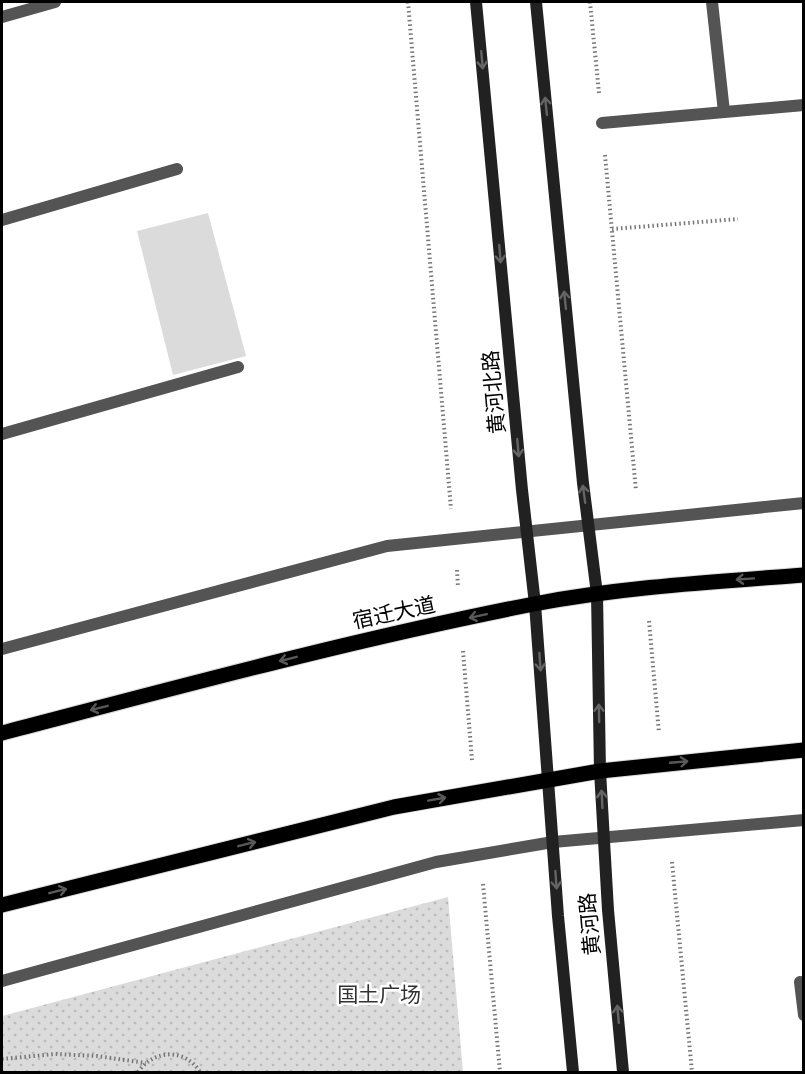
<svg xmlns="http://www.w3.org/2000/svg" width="805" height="1074" font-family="'Source Sans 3','Noto Sans SC',sans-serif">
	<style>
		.grass { fill: #dbdbdb }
		.park { fill: url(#park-dots) }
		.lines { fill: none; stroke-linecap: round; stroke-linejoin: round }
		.primary-casing { stroke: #dbdbdb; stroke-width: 17 }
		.path { stroke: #767676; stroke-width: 4; stroke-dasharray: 1.5 3; stroke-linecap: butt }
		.service { stroke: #545454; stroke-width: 12 }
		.secondary { stroke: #212121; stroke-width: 12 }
		.primary { stroke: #000; stroke-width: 15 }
		.oneway { stroke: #646464 }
		.oneway2 { stroke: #595959 }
		.labels { text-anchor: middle; stroke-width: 5; stroke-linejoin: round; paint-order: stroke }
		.street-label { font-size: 21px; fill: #000; stroke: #fff }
		.park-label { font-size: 21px; fill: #323232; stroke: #fff }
	</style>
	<defs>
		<pattern id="park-dots" width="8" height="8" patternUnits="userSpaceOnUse" patternTransform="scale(1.5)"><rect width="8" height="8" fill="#dbdbdb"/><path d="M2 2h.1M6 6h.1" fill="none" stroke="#bababa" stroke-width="1.8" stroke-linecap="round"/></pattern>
	</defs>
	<rect width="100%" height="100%" fill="#fff"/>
	<!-- grass -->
	<path class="grass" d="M208,213L246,356L173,375L137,231Z"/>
	<!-- park -->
	<path class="park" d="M448,897L463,1072H2V1016Z"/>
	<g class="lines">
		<defs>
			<path id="primary" d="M2,733C178,687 355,639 534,604C623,587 713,582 804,575
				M2,905L394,807L600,771L804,750"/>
		</defs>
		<!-- primary casing -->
		<use href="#primary" class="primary-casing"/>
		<!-- path -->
		<path class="path" d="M408,2L451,509
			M590,2L599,93
			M605,155L636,491
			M612,229L738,219
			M457,570L458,587
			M649,621L659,733
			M463,651L472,760
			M672,862L692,1072
			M483,884L500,1072
			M2,1059L55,1054L97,1056L146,1063
			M138,1072C154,1049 185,1048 200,1072"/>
		<!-- service -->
		<path class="service" d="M712,2L724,112
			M2,17L55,2
			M602,123L804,105
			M2,220L177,169
			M2,434L238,367
			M2,649L387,546L804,503
			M2,981L436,862L553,842L804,820
			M800,982L804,1015"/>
		<!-- secondary -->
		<path class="secondary" d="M476,2L522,490L535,604L558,916L573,1072
			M536,2L583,483L597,594L600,771L608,910L623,1072"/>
		<!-- primary -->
		<use href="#primary" class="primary"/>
	</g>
	<!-- one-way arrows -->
	<defs><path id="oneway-shaft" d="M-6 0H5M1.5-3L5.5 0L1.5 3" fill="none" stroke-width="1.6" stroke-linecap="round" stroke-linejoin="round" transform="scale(1.5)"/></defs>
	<g class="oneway">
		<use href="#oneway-shaft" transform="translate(482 60) rotate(85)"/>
		<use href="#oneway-shaft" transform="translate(546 106) rotate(-96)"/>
		<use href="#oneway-shaft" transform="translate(500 254) rotate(85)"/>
		<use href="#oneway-shaft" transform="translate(565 300) rotate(-96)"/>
		<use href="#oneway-shaft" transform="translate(518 448) rotate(85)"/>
		<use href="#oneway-shaft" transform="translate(584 494) rotate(-98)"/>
		<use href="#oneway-shaft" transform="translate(540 662) rotate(86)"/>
		<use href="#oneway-shaft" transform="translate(599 713) rotate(-91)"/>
		<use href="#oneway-shaft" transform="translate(602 799) rotate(-93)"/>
		<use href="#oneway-shaft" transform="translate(556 880) rotate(86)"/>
		<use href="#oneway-shaft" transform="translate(618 1014) rotate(-95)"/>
	</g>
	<g class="oneway2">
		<use href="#oneway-shaft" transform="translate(745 579) rotate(176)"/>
		<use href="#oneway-shaft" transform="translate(478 616) rotate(168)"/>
		<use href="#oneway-shaft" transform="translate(288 659) rotate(166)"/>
		<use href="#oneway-shaft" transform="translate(99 708) rotate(166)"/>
		<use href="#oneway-shaft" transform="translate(679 762) rotate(-5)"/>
		<use href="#oneway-shaft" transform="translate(437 799) rotate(-10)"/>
		<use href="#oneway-shaft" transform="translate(247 844) rotate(-14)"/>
		<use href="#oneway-shaft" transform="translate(58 891) rotate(-14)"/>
	</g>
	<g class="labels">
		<!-- street labels -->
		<g class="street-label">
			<text transform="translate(494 392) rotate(-95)" y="7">黄河北路</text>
			<text transform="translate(394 613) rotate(-12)" y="7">宿迁大道</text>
			<text transform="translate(590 924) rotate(-95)" y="7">黄河路</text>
		</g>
		<!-- park labels -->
		<g class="park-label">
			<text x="379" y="1002">国土广场</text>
		</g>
	</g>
	<!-- border -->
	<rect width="805" height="1074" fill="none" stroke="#000000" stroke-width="6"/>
</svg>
